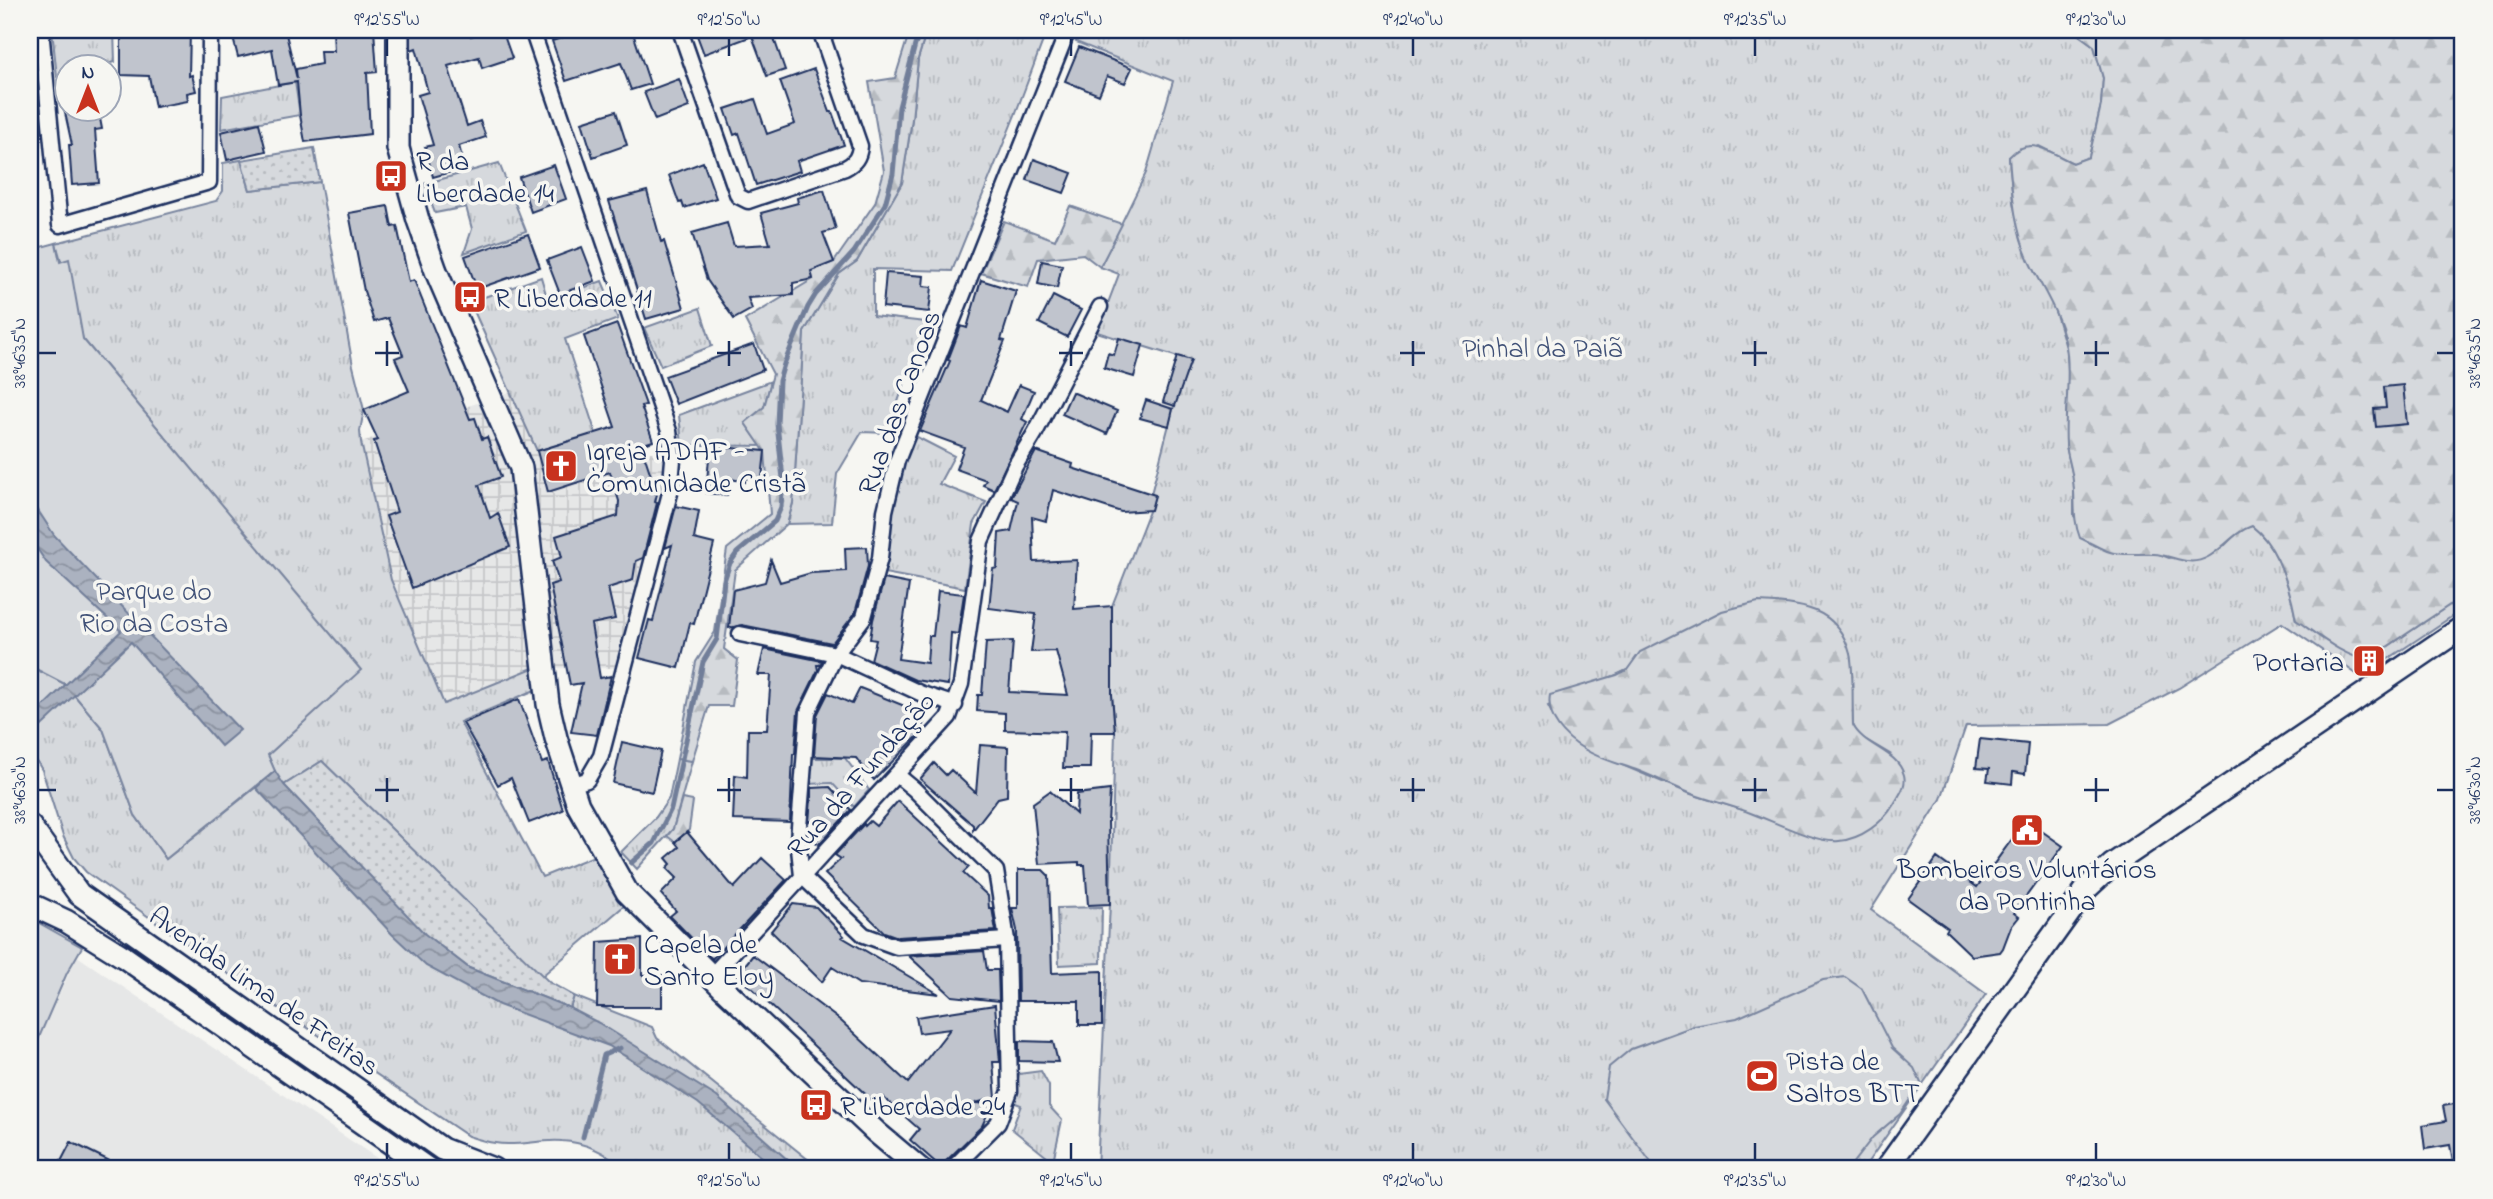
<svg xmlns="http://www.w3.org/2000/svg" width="2493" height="1199" font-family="'Indie Flower',sans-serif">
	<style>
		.built { fill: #e6e7e7 }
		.industrial { fill: url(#industrial-grid) }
		.grass { fill: url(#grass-tufts); stroke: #78849e; stroke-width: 2; fill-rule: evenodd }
		.forest { fill: url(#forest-firs); stroke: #78849e; stroke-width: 2 }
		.park { fill: #d6d9dd; stroke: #78849e; stroke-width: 2 }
		.garden { fill: url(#garden-dots); stroke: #78849e; stroke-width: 2 }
		.water { fill: url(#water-waves); stroke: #717e99; stroke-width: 2 }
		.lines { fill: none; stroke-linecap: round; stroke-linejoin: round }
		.stream { stroke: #717e99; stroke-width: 5 }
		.building { fill: #c0c4cd; stroke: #1b2f5e; stroke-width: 2 }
		.street-casing { stroke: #1b2f5e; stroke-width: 19 }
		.secondary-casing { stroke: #1b2f5e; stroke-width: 26 }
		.street { stroke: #f6f6f2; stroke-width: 14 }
		.secondary { stroke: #f6f6f2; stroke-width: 21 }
		.ticks { fill: none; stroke: #1b2f5e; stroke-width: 2.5 }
		.labels { text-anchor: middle; stroke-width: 7; stroke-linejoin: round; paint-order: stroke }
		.poi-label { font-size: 28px; fill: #1b2f5e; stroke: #f6f6f2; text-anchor: start }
		.park-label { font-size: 28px; fill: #405177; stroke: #f6f6f2 }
		.street-label { font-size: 28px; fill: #1b2f5e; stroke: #f6f6f2 }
		.neatline { fill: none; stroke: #1b2f5e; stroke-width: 2.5 }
		.ticks-label { font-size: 18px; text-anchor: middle; fill: #1b2f5e }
	</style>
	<defs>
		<pattern id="industrial-grid" width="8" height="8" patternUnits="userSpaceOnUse" patternTransform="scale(1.75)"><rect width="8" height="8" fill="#e6e7e7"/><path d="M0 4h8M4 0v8" fill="none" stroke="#c5c6c9"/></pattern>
		<pattern id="grass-tufts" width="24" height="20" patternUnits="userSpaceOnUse" patternTransform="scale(1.75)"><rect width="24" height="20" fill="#d6d9dd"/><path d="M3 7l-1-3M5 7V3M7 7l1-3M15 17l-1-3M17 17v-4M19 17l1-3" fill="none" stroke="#b7bbc0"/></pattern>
		<pattern id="forest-firs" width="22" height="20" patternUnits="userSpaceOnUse" patternTransform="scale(1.75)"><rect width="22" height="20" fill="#d6d9dd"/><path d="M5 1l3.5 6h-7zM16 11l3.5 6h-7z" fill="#b7bbc0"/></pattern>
		<pattern id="garden-dots" width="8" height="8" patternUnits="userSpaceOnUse" patternTransform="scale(1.75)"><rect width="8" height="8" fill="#d6d9dd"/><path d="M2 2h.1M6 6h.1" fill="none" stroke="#b7bbc0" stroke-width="1.8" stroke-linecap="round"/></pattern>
		<pattern id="water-waves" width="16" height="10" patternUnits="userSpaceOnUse" patternTransform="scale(1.75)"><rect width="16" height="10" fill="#abb2c0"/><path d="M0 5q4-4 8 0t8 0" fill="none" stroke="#8a919f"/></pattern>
	</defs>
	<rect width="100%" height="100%" fill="#f6f6f2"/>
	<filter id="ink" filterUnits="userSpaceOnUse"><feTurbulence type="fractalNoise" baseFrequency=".0143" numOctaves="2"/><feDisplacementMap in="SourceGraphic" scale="14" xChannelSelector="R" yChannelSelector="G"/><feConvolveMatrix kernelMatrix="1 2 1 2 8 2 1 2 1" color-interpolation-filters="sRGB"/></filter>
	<g filter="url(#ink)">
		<!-- built -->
		<path class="built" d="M77,956L393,1169H30V1058Z"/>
		<!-- industrial -->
		<path class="industrial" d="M510,392L537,451L608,464L644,452H668L616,668H533L444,704L391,579L361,442Z"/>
		<!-- grass -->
		<path class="grass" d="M52,30H114L115,62L99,66H66V75L57,77Z
			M927,30H1047L1015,115L952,271L873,269V316L926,322L887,433L862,432L837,474L832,523L787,524L793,503L804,332L839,274L857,261L902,183L912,119L918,59Z
			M1080,30H2072L2094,46L2103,78L2101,105L2089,157L2073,163L2039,146L2009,157L2013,202L2021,238L2029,260L2052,301L2067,351L2069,387L2066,412V446L2074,481V516L2111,552L2159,554L2169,558L2225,545L2241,529L2252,526C2278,546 2290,588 2296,620L2369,659L2463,596V609L2361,677L2282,623L2179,688L2109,724L1966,726L1941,799L1871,910L1986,994L1863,1169H1097L1110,904L1115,732L1112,695V606L1155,496L1151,494L1173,409L1191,361L1097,332L1119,274L1100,267L1146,173L1173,81L1076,42ZM1850,654L1853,725L1858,735L1890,754L1746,811L1691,794L1584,749L1558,725L1548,706L1627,670Z
			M295,82L300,115L221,129L222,96Z
			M241,160L250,190L320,182L353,366L364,410L360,431L361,442L391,580L444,704L533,668L535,690L460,722L542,877L594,856L625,905L542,976L322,761L284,785L570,1008L574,996L652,1027L657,1038L820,1169H627C608,1154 586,1142 562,1141C540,1139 517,1147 495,1143C486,1142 477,1139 468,1136L237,980L86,872L74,858L63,836L42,770L30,750V666L65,684L103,729L135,815L166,859L275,772L268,755L360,670L83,339L56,243L216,201L223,191V163Z
			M499,163L526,231L464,253L472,229L466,207L435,213L424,184Z
			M541,277L548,301L602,281L618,319L565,339L596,434L537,451L470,302Z
			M700,308L712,346L661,366L644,328Z
			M771,381L764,407L745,423L761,446L682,445L679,415Z
			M913,435L954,456L939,484L986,502L974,524L965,588L884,573L897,477Z
			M808,758H845L869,790L854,807L832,783L808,784Z
			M677,759L692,761L673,829L637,869L621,852L656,817L669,798Z
			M1102,907L1101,963L1059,965L1057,908Z
			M1041,1071L1049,1086V1106L1062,1120L1053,1161L1049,1159L1055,1169H1043L1047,1157L1012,1129L1021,1105L1013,1102L1019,1074Z"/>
		<!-- forest -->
		<path class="forest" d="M910,30H927L918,59L912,119L902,183L857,261L839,274L804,332L793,503L787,524L735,570L724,649L738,660L732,706H709L692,761L677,759L696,662L715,632L727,549L770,514L765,452L745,423L764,407L773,374L745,320L813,279L811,271L834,262L875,203L884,171L869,82L895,78Z
			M2072,30H2463V596L2369,659C2347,660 2314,632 2296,620C2290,588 2278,546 2252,526C2234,532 2224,548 2208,557C2188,568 2173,555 2154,554C2140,553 2124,556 2110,552C2100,549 2090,542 2080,538C2072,518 2076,501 2073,481C2072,468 2067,456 2066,444C2064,414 2070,384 2067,354C2064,319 2043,291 2029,261C2014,228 2012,191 2009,157C2030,134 2050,153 2073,163L2089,157L2101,105L2103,78L2094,46Z
			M1070,206L1122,224L1100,267L1083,254L1038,259L1028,287L981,273L1004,221L1055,240Z
			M1758,602C1799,604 1838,606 1850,654C1854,670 1852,706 1853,725C1864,747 1897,750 1904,775C1907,786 1899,795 1894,804C1883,823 1861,839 1839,841C1817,844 1771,820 1748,812C1730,805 1711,801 1692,794C1674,787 1657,778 1639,771C1621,764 1601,760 1584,749C1565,738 1546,718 1550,695L1617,675L1627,670L1640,652L1722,611Z
			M682,799L693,801L689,830L675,842L667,836L673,829Z"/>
		<!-- park -->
		<path class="park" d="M56,243L60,262L69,259L83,339L361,670L268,755L275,771L166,859L135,815L103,729L65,684L30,666V250Z
			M30,918L82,947L67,973L30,1058Z
			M1845,977L1862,989L1892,1048L1914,1068L1921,1083L1900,1114L1873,1137L1848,1169H1656L1604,1099L1609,1067L1631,1049L1694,1026L1737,1018L1823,980Z"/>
		<!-- garden -->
		<path class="garden" d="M314,148L320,182L250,190L241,160Z
			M322,761L549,982L574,996L570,1008L469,968L425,935L284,785Z"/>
		<!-- water -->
		<path class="water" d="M30,498L54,535L240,730L221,746L131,642L30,737V719L121,631L46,562L30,538Z
			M275,771L284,785L425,934L469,968L570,1008L599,1023L717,1097L798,1169H776L698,1103L609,1046L499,1005L426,966L392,934L256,788Z"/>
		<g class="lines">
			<!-- stream -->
			<path class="stream" d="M631,863L654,843L671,809L703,662L717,639L724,581L730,563L737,553L775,521L781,507L783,479L777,424L779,381L784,364L808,307L816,294L854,252L885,204L893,174L899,107L915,45L922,30
				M583,1137L604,1055L620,1048"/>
		</g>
		<!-- building -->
		<path class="building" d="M121,30H190L189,76L192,75L196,91L187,93L188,101L155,107L149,76L121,75Z
			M231,30H285L297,79L296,69L321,64L320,51H334L333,30H374L377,72L367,73L370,134L305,142L300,115L297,82L278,85L272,49L238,57Z
			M411,30H469L471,36L490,30H502L512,58L482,68L479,57L448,66L467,126L480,121L486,137L459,146L465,168L433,177L425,147L433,145L418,95L428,92L416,48L411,50Z
			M585,30H632L650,84L631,90L621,63L566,81L552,41Z
			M695,30H771L785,70L767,76L752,36L704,54Z
			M1079,47L1132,68L1125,83L1107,76L1099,95L1065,81Z
			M814,69L830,112H832L844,145L797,161L800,171L756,185L739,133L734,135L725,109L755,99L767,134L795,124L780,81Z
			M679,79L689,107L655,120L644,92Z
			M64,108H98L102,129L95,130L99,183L72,185L69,145H72Z
			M616,111L627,145L593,157L582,122Z
			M259,123L266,151L227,160L221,132Z
			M1034,159L1072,173L1064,193L1027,180Z
			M703,162L716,198L684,208L682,202L679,203L669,175Z
			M554,165L566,199L531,212L519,177Z
			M824,190L836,229L823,233L834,262L811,271L813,279L793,283V295L748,298L752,309L734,319L707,280L692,233L727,223L734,246L770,244L761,213L798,203L797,198Z
			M647,191L661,242L664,241L684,308L646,319L609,201Z
			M388,206L392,227L397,226L409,282L414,280L470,419L475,418L482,439L487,437L501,477L479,485L490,518L498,513L510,547L412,588L386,516L397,512L374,441L378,440L364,410L409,391L395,358L403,355L388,318L374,322L364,291L349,213Z
			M528,234L540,267L477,289L465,256Z
			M582,247L595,281L560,294L547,260Z
			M1042,261L1062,265L1057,288L1038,284Z
			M886,273L924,276L923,286L932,287L929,312L883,307Z
			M981,280L1016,291L1001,340L1005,341L981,400L1007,412L1019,385L1034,391L1022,419L1027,422L994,490L983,485L986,480L956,469L964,447L920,431L950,361L948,360L961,326L967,328Z
			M1053,296L1081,310L1067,337L1039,323Z
			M617,324L646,405L641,406L653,441L641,445L657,494L655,502L657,503L643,558L636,561L633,580L608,588L615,619L591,624L600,678L611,676L597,735L571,732L582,683L570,685L550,585L559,582L552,561L562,557L556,536L618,516L619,501L610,472L548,492L537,451L615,427L584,336Z
			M1119,338L1143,345L1134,377L1104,368L1108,353L1114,355Z
			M754,344L763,370L676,404L665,376Z
			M1177,356L1191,360L1175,406L1163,402Z
			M2403,385L2407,424L2376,427L2374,409L2386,408L2384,387Z
			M1072,392L1117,411L1107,434L1062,414Z
			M1146,400L1173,409L1169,426L1140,418Z
			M710,446L765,451L762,479L745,478V482L731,479L727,495L706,493Z
			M1036,451L1073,464L1072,468L1155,495L1151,510L1121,512L1053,490L1046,521L1032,517L1034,562L1077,560L1074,609L1112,606V695L1115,732H1091L1090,768H1063L1065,732L1005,730V713L977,711L978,695H982L986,642L1013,641L1009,692L1068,695L1056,651L1031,652L1036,614L989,608L993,569L997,568L999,533L1011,531L1018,501L1011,498Z
			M676,506L699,511L694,539L714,544L694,624L690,623L679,668L639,658L649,620L653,621L672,545L665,548Z
			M867,547L868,566L855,613L832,643L742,625L729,628L733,590L765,582L771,560L780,582L811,573L846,571L845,548Z
			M884,579L909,584L898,659L927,663L929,636H933L938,591L964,594L958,634L951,633L948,685L915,680L871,660L876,640L870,639L873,620Z
			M764,649L822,661L820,665H817L818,670L798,711L795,754H793L790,822L733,820L735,775L747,777L748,730H767L771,675H758Z
			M860,688L927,715L918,736L874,780L856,758L814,756L817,715L828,693L852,704Z
			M519,699L542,763L548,761L563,810L529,823L511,778L498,785L463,723Z
			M1980,739L2028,744L2025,774L2013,772L2012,784L1987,781L1989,769L1976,768Z
			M622,742L661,751L652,792L613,783Z
			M980,745L1008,747L1007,796L998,798L973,830V825L920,779L934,763L946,775L951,770L976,793Z
			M830,787L851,810L819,844L808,838L819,822H809L812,788Z
			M1110,790L1108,822L1110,904L1088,905L1085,865H1079V862L1039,864L1033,803L1050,791L1076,814L1077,794Z
			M898,801L969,867L963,873L988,896L989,908H992L996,931L898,937L884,932L825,874L841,859L835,855L864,824L865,826L870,821L876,826Z
			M2026,820L2063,846L2014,913L2019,917L2011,927L2003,948L2000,952L1972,956L1946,931L1948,928L1908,899L1937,858L1977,887Z
			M687,832L734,888L762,858L786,880L712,959L670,916L676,911L661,894L677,878L667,868L671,864L666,858L679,847L675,842Z
			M1018,870H1043L1049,876L1052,973L1102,971V1025H1079V1001H1018L1017,930L1012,908H1018Z
			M793,904L816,907L844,936L842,937L939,994L859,984L832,967L822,982L771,931Z
			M642,939V975H662V1007H597L598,942Z
			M984,951L987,970H998L999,1001L952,996L909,956Z
			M753,955L841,1021L908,1083L950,1029L919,1033L916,1017L995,1005L1000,1062H993L996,1098L975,1103L992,1104L982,1126L945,1162L943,1169L910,1140L919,1129L883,1097L876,1104L752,988L735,977Z
			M1019,1041L1053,1042L1058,1062L1019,1061Z
			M2460,1103L2463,1124V1169H2454L2450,1145L2425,1149L2422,1125L2446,1121L2443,1106Z
			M71,1142L126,1169H57Z"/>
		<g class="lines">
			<defs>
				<path id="street" d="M41,30L60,225L209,182L210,30
					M532,30L669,431L673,460L670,493L601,756L587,780L571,785
					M680,30L738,196L748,201L845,168C855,163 859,157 860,146L820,30
					M740,634L836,654L922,694L955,705
					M897,775L914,789L996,871L1007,940L1010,1091L998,1123L952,1169
					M802,876L798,840L808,712L836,654L864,617L880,558L885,511L897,461L1068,30
					M802,876L864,935L897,947L1007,940
					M712,975L949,717L961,684L981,541L1015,466L1035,433L1100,307"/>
				<path id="secondary" d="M398,30V148L418,220L436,271L521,468L548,704L556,738L578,805L627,892L723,988L876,1132L920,1169
					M30,826L79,894L442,1149L493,1169
					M30,904L66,921L124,957L428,1169
					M1886,1169L2087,888L2112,865L2463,627"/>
			</defs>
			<!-- street casing -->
			<use href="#street" class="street-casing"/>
			<!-- secondary casing -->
			<use href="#secondary" class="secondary-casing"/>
			<!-- street -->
			<use href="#street" class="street"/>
			<!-- secondary -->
			<use href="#secondary" class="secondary"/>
		</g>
	</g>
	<!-- ticks -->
	<path class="ticks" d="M387,38V56M729,38V56M1071,38V56M1413,38V56M1755,38V56M2096,38V56M387,341V366M729,341V366M1071,341V366M1413,341V366M1755,341V366M2096,341V366M38,353H56M375,353H399M717,353H741M1059,353H1083M1400,353H1425M1742,353H1767M2084,353H2109M2437,353H2454M387,778V802M729,778V802M1071,778V802M1413,778V802M1755,778V802M2096,778V802M38,790H56M375,790H399M717,790H741M1059,790H1083M1400,790H1425M1742,790H1767M2084,790H2109M2437,790H2454M387,1143V1160M729,1143V1160M1071,1143V1160M1413,1143V1160M1755,1143V1160M2096,1143V1160"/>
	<!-- icons -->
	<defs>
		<symbol id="bus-square" viewBox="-11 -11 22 22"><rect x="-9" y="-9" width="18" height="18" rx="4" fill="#c8321e" stroke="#f6f6f2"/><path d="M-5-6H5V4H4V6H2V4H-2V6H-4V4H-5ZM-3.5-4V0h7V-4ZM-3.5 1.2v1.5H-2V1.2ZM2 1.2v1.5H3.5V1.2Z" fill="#fff"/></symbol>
		<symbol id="church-square" viewBox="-11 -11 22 22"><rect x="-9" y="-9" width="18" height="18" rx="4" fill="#c8321e" stroke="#f6f6f2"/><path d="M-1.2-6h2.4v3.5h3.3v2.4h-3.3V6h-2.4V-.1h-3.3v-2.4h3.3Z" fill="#fff"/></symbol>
		<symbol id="building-square" viewBox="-11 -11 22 22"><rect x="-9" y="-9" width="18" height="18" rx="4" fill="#c8321e" stroke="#f6f6f2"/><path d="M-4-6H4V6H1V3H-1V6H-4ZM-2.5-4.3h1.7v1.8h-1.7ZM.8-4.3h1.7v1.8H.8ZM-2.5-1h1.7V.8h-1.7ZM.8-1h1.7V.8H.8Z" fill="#fff"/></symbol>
		<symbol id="civic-square" viewBox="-11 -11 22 22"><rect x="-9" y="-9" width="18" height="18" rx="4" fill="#c8321e" stroke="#f6f6f2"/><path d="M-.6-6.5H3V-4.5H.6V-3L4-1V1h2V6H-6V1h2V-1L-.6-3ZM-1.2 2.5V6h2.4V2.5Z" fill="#fff"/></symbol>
		<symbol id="stadium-square" viewBox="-11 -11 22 22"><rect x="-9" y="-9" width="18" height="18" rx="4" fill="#c8321e" stroke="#f6f6f2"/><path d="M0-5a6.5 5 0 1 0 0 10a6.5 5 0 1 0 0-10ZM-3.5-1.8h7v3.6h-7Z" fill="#fff"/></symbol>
	</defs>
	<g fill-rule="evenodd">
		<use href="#bus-square" x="372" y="157" width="38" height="38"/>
		<use href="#bus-square" x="451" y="278" width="38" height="38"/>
		<use href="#church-square" x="542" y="447" width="38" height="38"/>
		<use href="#building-square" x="2350" y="642" width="38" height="38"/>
		<use href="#civic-square" x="2008" y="811" width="38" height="38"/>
		<use href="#church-square" x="601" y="940" width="38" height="38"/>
		<use href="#stadium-square" x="1743" y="1057" width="38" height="38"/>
		<use href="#bus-square" x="797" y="1086" width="38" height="38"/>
	</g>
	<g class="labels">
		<!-- poi labels -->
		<g class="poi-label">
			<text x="416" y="170">R da<tspan x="416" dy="32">Liberdade 14</tspan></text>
			<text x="494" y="307">R Liberdade 11</text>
			<text x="586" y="460">Igreja ADAF -<tspan x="586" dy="32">Comunidade Cristã</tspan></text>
			<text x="2344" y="671" text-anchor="end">Portaria</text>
			<text x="2027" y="878" text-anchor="middle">Bombeiros Voluntários<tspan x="2027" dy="32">da Pontinha</tspan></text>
			<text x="644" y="953">Capela de<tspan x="644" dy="32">Santo Eloy</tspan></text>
			<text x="1786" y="1070">Pista de<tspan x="1786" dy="32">Saltos BTT</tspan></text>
			<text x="840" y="1115">R Liberdade 24</text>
		</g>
		<!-- park labels -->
		<g class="park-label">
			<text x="1542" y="357">Pinhal da Paiã</text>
			<text x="154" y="600">Parque do<tspan x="154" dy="32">Rio da Costa</tspan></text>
		</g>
		<!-- street labels -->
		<g class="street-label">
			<text transform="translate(898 402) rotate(-70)" y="10">Rua das Canoas</text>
			<text transform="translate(860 774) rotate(-49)" y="10">Rua da Fundação</text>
			<text transform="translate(265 990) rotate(35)" y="10">Avenida Lima de Freitas</text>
		</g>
	</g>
	<!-- margin -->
	<rect width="2493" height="1199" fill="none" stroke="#f6f6f2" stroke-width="77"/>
	<!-- north arrow -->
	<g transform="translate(88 88)"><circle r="33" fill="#f6f6f2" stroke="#9ea6b7" stroke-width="2"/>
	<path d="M0-5L12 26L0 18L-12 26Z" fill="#c8321e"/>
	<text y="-10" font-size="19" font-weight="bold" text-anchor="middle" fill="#1b2f5e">N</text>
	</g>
	<rect x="38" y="38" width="2416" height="1122" class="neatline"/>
	<g class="ticks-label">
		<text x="387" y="25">9°12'55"W</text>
		<text x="729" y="25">9°12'50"W</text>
		<text x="1071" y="25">9°12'45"W</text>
		<text x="1413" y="25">9°12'40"W</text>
		<text x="1755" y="25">9°12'35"W</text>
		<text x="2096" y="25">9°12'30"W</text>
		<text transform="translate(19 353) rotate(-90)" y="6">38°46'35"N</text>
		<text transform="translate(2474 353) rotate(-90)" y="6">38°46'35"N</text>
		<text transform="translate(19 790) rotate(-90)" y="6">38°46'30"N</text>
		<text transform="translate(2474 790) rotate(-90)" y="6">38°46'30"N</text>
		<text x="387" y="1186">9°12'55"W</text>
		<text x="729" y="1186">9°12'50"W</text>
		<text x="1071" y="1186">9°12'45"W</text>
		<text x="1413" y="1186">9°12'40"W</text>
		<text x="1755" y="1186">9°12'35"W</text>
		<text x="2096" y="1186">9°12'30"W</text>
	</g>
</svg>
